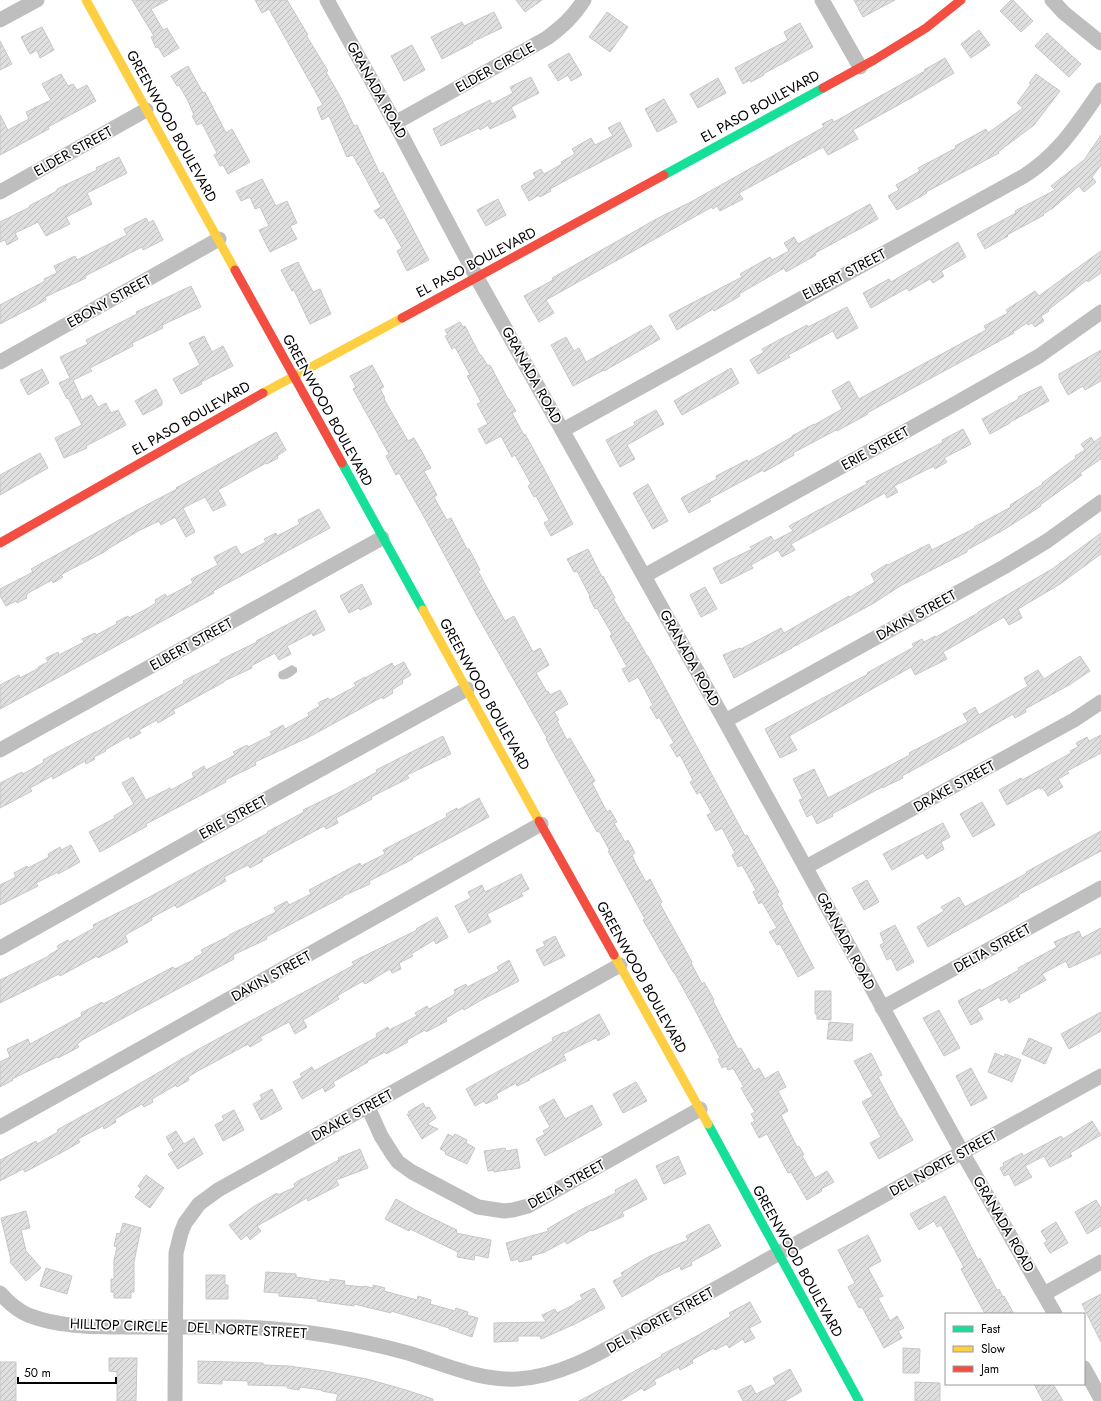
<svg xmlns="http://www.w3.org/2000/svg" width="1101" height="1401" font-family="Jost,sans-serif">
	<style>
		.water { fill: #bfbfbf }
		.building { fill: url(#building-hatch); stroke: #c7c7c7 }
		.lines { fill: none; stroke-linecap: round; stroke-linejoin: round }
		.street { stroke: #bebebe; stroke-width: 15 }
		.fast { stroke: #16e098; stroke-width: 9 }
		.slow { stroke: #ffcf43; stroke-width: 9 }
		.jam { stroke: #f24e42; stroke-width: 9 }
		.labels { text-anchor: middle; stroke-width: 3.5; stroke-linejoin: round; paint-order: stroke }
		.street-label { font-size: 14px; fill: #000; stroke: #fff }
	</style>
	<defs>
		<pattern id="building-hatch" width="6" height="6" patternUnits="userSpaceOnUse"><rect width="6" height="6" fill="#dfdfdf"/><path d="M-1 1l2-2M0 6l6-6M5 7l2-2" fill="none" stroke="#bebebe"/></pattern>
	</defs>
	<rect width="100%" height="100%" fill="#fff"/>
	<!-- water -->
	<path class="water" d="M292,665L297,668V672C293,676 286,681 280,679L278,676L279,672Z"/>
	<!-- building -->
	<path class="building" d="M132,0H168L151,9L163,30L167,28L179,48L164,57L158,47L156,48L151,37L154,36Z
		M255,0H287L308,35H306L328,71L326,72L341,98L354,126L357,125L380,174L383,172L429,260L407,271L397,251L402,248L384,217L380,219L374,211L381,207L358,164V165L353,155L347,157L329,116L322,120L317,108L323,105L269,9L262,13Z
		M516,0H542L525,12Z
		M854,0H895L863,17Z
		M1011,0H1013L1033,21L1021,32L1000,11Z
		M494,12L502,28L472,42L473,43L442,59L431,37L462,22L464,26Z
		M607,12L628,27L610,52L589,37Z
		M800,23L813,47L763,74L764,75L751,82L750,80L743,84L735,68L788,40L784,32Z
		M42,27L54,50L40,58L37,50L30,54L21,37Z
		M979,30L990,45L971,58L961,44Z
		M1047,33L1081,64L1069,77L1035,46Z
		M0,41L12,64L0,70Z
		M412,45L425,70L404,81L391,56Z
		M569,53L582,75L571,81L568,75L558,81L548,65Z
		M945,58L954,73L911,98L853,130L858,139L828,155L823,147L739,193L743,199L720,211L717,206L713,209L712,207L546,300L554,313L539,322L524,296L553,280L552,278L660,217L689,203L824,127L822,124L832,119L834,122L925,71L924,70Z
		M188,66L203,93L205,92L226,133L232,129L250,162L228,174L223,165L220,166L214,155L217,153L202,123L197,125L192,116L194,115L188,101L179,85L177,86L171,76Z
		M61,74L68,86L73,84L77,90L87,85L96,101L48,127L49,129L0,155V115L8,130L29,119L26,112L51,100L42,84Z
		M1036,74L1060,91L1034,125L998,152L999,153L926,192L927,193L897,210L888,196L899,190L896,185L920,171L918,168L956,148L955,146L986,129L988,133L1023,108L1017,103L1031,84L1029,83Z
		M531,77L539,93L511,107L516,117L490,129L488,125L480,130L479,128L441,146L433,129L490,100L492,104L513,93L510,87Z
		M718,78L726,93L698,108L690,94Z
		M664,99L677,122L657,132L645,109Z
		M620,122L632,146L570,178L550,189L551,191L540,197L539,195L529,201L521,186L536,178L533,173L541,169L544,174L562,164L561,162L575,154L572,149L591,138L595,145L613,136L608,128Z
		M1101,135V165L1092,177L1096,182L1084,192L1079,186L1053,208L1043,214L1044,215L1007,235L1008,236L985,249L977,234L1016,213L1015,211L1055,190L1051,186L1084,160Z
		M119,157L127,173L87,193L92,204L66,217L70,224L46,236L38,222L15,233L18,239L7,245L5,240L0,242V222L30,207L29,206L57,191V189L97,170L96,168Z
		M262,179L276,206L287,201L297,223L290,226L297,239L270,252L259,230L269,226L260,207L255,209L250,197L241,201L236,191Z
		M498,199L506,215L486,226L477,210Z
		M870,204L878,219L815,253L816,255L786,272L784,268L739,294L740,296L714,311L713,309L677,330L669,315L742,277L740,274L770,257L772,260L789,251L784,243L794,237L798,244Z
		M146,218L149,223L153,220L163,240L143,250L142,247L85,276L86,278L45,297L46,300L0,324V305L45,281L44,279L57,273L54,266L75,256L77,260L127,235L124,229Z
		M958,242L966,257L941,271L944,276L933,283L930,279L909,291L907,288L871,308L863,293L889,279L891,282Z
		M1101,251V273L1088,282L1087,280L1048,310L1049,311L1041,316L1044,321L1035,327L1032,323L1028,325L1027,323L1013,332L1014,333L867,413L868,414L837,431L836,430L793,453L794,455L764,472L763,470L709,499L711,501L689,513L681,498L717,479L716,476L747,460L748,462L792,437V436L814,424V425L842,409L832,391L849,381L859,399L890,382L986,330L984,326L1008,313L1006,310L1035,291L1039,296L1073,271Z
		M298,262L313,292L320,289L331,314L310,324L294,290L292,291L281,270Z
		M191,286L201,307L162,325L163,328L132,343L133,346L90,368L92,371L73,380L82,400L91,395L98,407L106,403L111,413L118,410L126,425L86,446L87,448L64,458L55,438L82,425L68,398L67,399L59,383L70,378L60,357L88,344L86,340L137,314L136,312Z
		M847,307L858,328L837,339L833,331L788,355L790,357L758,374L750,360L764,352L762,349L807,325L808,327Z
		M460,322L463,327L465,326L480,355H481L488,366L490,365L508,399H509L516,411L512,413L524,435L525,434L542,465L573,524L551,536L544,523L549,520L536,496L534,497L528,486L531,484L515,455L512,457L501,436L486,444L478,429L488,424L477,404L481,402L467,376L470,375L460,356L455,347L452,349L445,336L448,335L445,330Z
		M651,325L660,339L604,371V370L573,386L551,345L566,337L574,351L579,348L586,362Z
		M204,336L212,352L223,346L233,366L201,382L202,384L181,394L173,379L200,365L189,343Z
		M1101,350V381L1085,390L1083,386L1068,395L1059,378V374Z
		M372,365L384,387L380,389L385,398L384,399L408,441L414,438L431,468L424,471L437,495L434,497L444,515L447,520L451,518L467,549H469L480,570L478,571L505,621L514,616L533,652L540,648L549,665L536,673L547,692L548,691L550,695L560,690L568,704L554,712L559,720L557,721L567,740L570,738L595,781L592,783L607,812L610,810L617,822L614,823L625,842L628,840L635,853L632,855L636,864L646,882L650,879L662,902L660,904L692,962L691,963L702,984L704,982L714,1000L713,1001L738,1049L741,1048L754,1071L759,1068L765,1079L778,1071L786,1087L778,1091L788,1111L781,1115L797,1147L799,1146L804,1155L802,1156L815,1178L827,1171L834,1182L821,1189L822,1191L807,1200L791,1172L788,1173L767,1134L759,1138L751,1123L755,1121L751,1114L755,1112L741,1088L744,1087L733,1068L728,1070L726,1066L722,1068L718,1059L720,1058L695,1010L674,972H673L643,920L645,919L608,851H610L599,831L597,832L546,739L547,738L478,617L423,515L399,473L396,475L386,456L389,454L353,389L356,387L350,376Z
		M731,368L739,383L682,415L674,401Z
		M42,369L49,383L28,395L20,380Z
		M1041,386L1049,401L1010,422V423L990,434L982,419L1019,399L1018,397Z
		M156,389L162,401V405L143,415L135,401Z
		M656,410L664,424L627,445L635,459L620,467L606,440L635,425L634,422Z
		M963,429L971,444L944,458L947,462L935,469L934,466L894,486L898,492L887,498L885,493L791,544L795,550L782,557L778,550L751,565L753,568L721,584L713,568L752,549L750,547L771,536L774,541L793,531L789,526L867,484L866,482L943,442L942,440Z
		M276,432L286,450L277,456L278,458L267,464L266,463L218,490L226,505L213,511L205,497L183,508L195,532L186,537L175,517L161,525L159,521L140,530L106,550V551L64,573L61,575L63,577L53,583L52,580L28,593L26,596L27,598L17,603L16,601L6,606L0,596V589L33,572L31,569L137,510L177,489L176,488Z
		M1091,437L1094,442L1101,437V459L1080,473L1082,475L1040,505L1041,506L1005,529L967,550V552L900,586L874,603L791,648H792L734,678L723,655L740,648L741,649L781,628L784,633L849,596L850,597L875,582L871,574L887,564L888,565L929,544L932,550L975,528L974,527L1011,507L1010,505L1043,484L1042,483L1076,458L1075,456L1085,450L1081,444Z
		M40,453L48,468L0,495V475Z
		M648,484L668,521L653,529L633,493Z
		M319,509L330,528L213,591L214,593L0,709V685L19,675L20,678L39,668L38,667L48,662L46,658L58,652L59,655L84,642L82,639L95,633L96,635L117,624L116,622L128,616L129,618L148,608L156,603L155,600L165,594L167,597L193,583L191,579L218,565L214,557L236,546L241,555L266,542L264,539L276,533L277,536L300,524L298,520Z
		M1101,533V554L1060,584L1018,609L1022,618L1009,625L1004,617L943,652L947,659L915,675L911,667L789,736L797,750L780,758L765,729L868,674L867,673L914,647L912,644L922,639L924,642L935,636L936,637L978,613V612L1052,569Z
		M588,549L602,577L603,576L615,598H613L627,623L628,622L647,656H648L745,836L747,835L779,892L777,894L783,904L781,905L814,968L798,977L780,944L777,945L769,932L777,928L762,902L759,904L753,892L756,890L742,865L738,867L732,855L735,853L722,828L716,831L707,815L712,813L700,792L697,794L690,782L693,780L680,755L677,757L670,745L674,743L659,717L657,719L650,707L653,705L638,677L629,682L622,669L627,667L610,636L612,634L597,608L595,609L589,597L590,596L577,571L574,572L567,559Z
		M362,584L372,604L360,610L359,608L349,613L340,596Z
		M705,587L717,609L701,617L690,595Z
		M315,610L325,630L313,636L312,633L287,646L291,654L279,660L275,653L251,666L252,668L224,681V682L173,710L175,713L158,723L157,720L139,730L141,733L130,739L129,736L105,750L106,751L94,757L95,759L86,764L85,761L53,779L52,776L30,788L32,791L0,808V783L22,772L23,774L44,762L43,760L95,732H96L148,703L184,683L183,681L221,662L220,660L257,642L256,641Z
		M1080,656L1090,671L1069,685L1025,709L1026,712L1015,718L1013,714L955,747L902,776L903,778L882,788V787L832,814L833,816L817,824L812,814L807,817L799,800L803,799L793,779L814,769L828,798L910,755L909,753L968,722L963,714L975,707L979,715L1028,686L1024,678L1038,670L1044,679Z
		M404,662L411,675L402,680L403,683L392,690L393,693L383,699L382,697L309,737L255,762L256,765L225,780L226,782L146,824L147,826L100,852L89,832L115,818L114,816L134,804L122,783L133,777L146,800L170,788L171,790L194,777L192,773L204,766L206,770L235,755L233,752L247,745L248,747L272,735L270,732L283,725L285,729L309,716L308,713L320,706L318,703L328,698L330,700L356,686L354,683L365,677V678L392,663L394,667Z
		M1101,735V753L1067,771L1069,773L1058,779L1063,787L1048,796L1043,788L1040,789V787L1007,805L999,790L1021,778L1022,780L1071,753L1070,751L1078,747L1076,743L1087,737L1089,741Z
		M443,736L451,754L407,775L409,778L371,797L372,799L336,818L338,823L326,829L324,826L262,859L263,861L250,868L248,865L224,877L226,881L177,908L175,905L151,918L152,920L125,935L128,942L98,958L97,956L60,976L59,974L0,1003V980L49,956V955L59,949L57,946L68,940L69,942L94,928L93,925L142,901L231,853L268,833L267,832L304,812L303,810L340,792L377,772L376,770Z
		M479,798L489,817L412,858L413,859L369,881L370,884L343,896V897L266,937L267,939L233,955L234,959L84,1039L77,1044L79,1047L58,1058L57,1057L12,1079L13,1080L0,1087V1062L10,1057L7,1049L28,1039L30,1044L82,1016L81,1013L102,1002L103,1004L173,967L175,969L195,959L194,958L203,953L201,950L229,936V935L276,912L274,908L287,901L289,905L311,894L309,890L360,863L361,866L385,854L383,850L447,817L446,814L457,808L458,810Z
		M982,802L995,825L973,837L960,814Z
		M943,823L950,837L941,842L944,849L927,859L923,853L892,870L883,854Z
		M1101,831V851L1018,895L1019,896L928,947L917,927L944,911L941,907L959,897L965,907L1027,873L1026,872Z
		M71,845L80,862L58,874V872L36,883L38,886L0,905V885L16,877L14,873L27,866L28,868L49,857L48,854L60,847L61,850Z
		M521,874L529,889L521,893L523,896L487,914L491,922L469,933L455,906L471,898L468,892L482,885L485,892Z
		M867,880L879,902L864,910L852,888Z
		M437,917L448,937L436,944L434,940L411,954L413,956L399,963L401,969L392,973L390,969L365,984L363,981L337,996L339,999L303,1020L307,1027L295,1034L289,1022L279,1027L260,1037L262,1040L250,1047L248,1044L196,1072L188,1077L189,1080L177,1087L176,1085L152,1099L153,1102L144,1107L142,1104L115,1119L116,1122L104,1129L103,1126L97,1129L78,1139L80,1142L68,1149L25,1172L23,1169L0,1181V1160L36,1141L37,1144L58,1132L57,1130L115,1098L197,1050L354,965L352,962L417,930L416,929Z
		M895,925L914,962L897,971L891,958L887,960L880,945L884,943L880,933Z
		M1101,928V953L1069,968L1066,961L1042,974L1046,980L1019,995L1020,997L1009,1003L1007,998L1001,1001L999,997L977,1009L983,1019L971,1025L958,1001L980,989L981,991L1019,970L1018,968L1057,947L1054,942L1079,931L1082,938Z
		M555,936L565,956L544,966L536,950L545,946L543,942Z
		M509,960L519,981L485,998L464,1010L463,1008L446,1018L447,1021L426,1032L425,1030L407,1040L408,1042L386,1054L385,1052L367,1061L368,1062L333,1082L335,1086L325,1092L323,1087L302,1099L293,1082L302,1077L300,1074L312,1067L314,1071L325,1065L377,1037L376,1034L388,1027L389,1030L417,1016L415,1013L427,1006L429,1009L455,994L454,990L466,984L467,987L499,971L497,967Z
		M815,991H831V1020L817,1019V1014H815Z
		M939,1010L960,1048L944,1056L923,1018Z
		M1101,1012V1031L1069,1049L1061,1034Z
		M599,1014L610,1034L598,1041L596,1038L563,1054L566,1060L529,1079L530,1080L517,1086L516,1083L507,1088L506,1086L507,1088L496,1094L498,1098L486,1104L484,1101L475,1106L466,1089L553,1041L552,1038L564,1032L565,1033Z
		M829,1022L853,1024L852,1041L827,1039Z
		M1029,1038L1052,1048L1045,1064L1022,1054Z
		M871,1053L882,1075L878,1077L900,1118H901L913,1140L879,1159L870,1143L881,1137L862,1102L873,1096L854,1061Z
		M995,1053L1004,1057L1005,1054L1021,1060L1012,1082L988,1072Z
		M971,1068L987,1098L971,1106L956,1076Z
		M636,1082L647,1101L623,1113L613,1094Z
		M272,1089L282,1109L261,1120L253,1104L262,1099L260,1095Z
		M554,1099L565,1119L592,1105L602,1125L545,1156L536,1139L545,1134L543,1131L550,1127L539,1107Z
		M423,1103L426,1108L429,1107L436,1118L427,1124L438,1129L422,1139L407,1114L411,1116L408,1112Z
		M234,1110L244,1130L223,1141L215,1125L224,1120L222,1116Z
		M1092,1121L1101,1135L1070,1153L1072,1156L1050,1167L1044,1156L1025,1166L1032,1177L1015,1186L1009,1174L1004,1176L1000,1168L1004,1166L1003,1163L1022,1153L1023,1156L1061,1136L1063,1139Z
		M176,1131L184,1144L194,1138L203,1154L178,1169L168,1154L174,1151L166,1137Z
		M448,1134L453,1137L455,1134L467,1140L466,1143L475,1148L467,1164L445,1154L446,1152L440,1149Z
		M505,1148L506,1151L517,1149L520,1168L494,1172V1170L488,1171L484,1151Z
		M360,1149L368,1168L336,1180L339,1185L308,1201L307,1198L257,1226L261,1231L250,1240L247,1235L241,1240L229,1225L253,1207L277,1193L278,1195L295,1187L294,1184L298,1181L339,1160L338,1158Z
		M678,1156L686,1174L664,1184L656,1166Z
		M146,1175L164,1188L150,1208L135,1197L141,1189L138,1186Z
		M636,1179L647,1199L622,1212L624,1216L592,1231L591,1230L567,1244L565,1241L545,1252L531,1256L532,1259L519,1262L518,1259L511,1261L506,1243L549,1231L547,1229L582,1209L616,1193L615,1190Z
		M945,1196L978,1260L980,1258L997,1290L999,1289L1003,1297L1004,1296L1014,1314H985L961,1269L964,1267L941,1225L937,1227L934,1221L919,1230L910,1214Z
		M396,1199L419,1212L457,1230L456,1233L491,1240L488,1258L475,1255L474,1260L457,1257L458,1252L410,1229L409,1231L385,1219Z
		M1096,1200L1101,1208V1226L1087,1234L1075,1212Z
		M26,1211L30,1228L21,1230L26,1251L41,1268L26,1281L10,1262L11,1260L1,1218Z
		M1056,1222L1068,1243L1050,1253L1044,1243L1047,1241L1041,1231Z
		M123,1223L141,1228L134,1262V1292H131V1298H114V1292H111V1279H114V1260L117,1247L114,1246L117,1233L120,1234Z
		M709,1224L721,1246L691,1262L692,1265L681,1270L680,1266L654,1278V1279L622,1297L613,1281L623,1276L621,1273L650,1256L688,1240L686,1236Z
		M868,1235L881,1261L868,1268L883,1296L878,1298L890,1321L897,1316L904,1328L898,1331L902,1338L884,1348L862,1307L859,1308L848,1287L855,1283L838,1250Z
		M46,1268L72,1276L67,1294L40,1286Z
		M266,1272L296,1274V1277L330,1282V1279L345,1281L344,1285L364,1287V1286L373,1288V1285L385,1288L384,1291L417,1300L418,1296L431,1300L430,1304L455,1311L456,1308L468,1312L467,1315L478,1318L472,1337L449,1329V1328L391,1311V1313L354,1304V1306L317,1301L318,1299L279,1296V1293L264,1292Z
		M206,1275H225V1285H228V1299H206Z
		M594,1288L605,1308L575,1324L541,1339L540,1336H518V1341L494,1342V1323L546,1322L542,1315L555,1309L557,1313L575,1304V1303L583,1299L580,1295Z
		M1101,1294V1342L1082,1304Z
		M750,1302L761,1322L749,1328L755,1338L745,1343L743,1339L729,1348L727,1344L715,1350L714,1348L692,1360L693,1363L680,1370L679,1367L654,1380L656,1384L644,1391L642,1388L620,1401H579L624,1377L662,1356L661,1355L695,1337L731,1316L729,1313Z
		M903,1348L920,1349L919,1373H903Z
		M109,1358H137L136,1401H117V1372L109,1371Z
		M198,1361L263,1363V1365L289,1366L325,1371L367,1379L406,1390L433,1399V1401H336L338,1394L322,1391V1390L300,1387L299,1390L287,1388L288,1386L248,1385V1381L222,1380V1384L198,1383Z
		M0,1362H16V1401H0Z
		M790,1369L802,1391L785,1401H743L738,1391L751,1385L756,1394L776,1384L773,1378Z
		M915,1382L940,1383V1401H915Z
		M1034,1384H1053L1063,1401H1043Z"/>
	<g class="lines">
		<!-- street -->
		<path class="street" d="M327,0L395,123L477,278L725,721L962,1152L1055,1314
			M822,0L860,67
			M1052,0L1064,13L1101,43
			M0,20L37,0
			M395,123L547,38C563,26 573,17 584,0
			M0,192L146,110
			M0,362L219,239
			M563,430L1024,176C1060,153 1077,124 1101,90
			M644,576L951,406L1039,356L1101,312
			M725,721L1004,567L1047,541L1101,502
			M0,750L382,538
			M806,867L1074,720L1101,702
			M0,948L210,830L467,689
			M882,1008L1101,888
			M368,1107L381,1136L393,1155L398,1162L412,1172L478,1207L504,1211L513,1210L528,1206L700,1109
			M0,1127L90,1077L541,824
			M0,1293C8,1302 17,1310 28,1315C61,1328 99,1327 135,1327C168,1327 202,1327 236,1327C294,1328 352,1338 408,1353C444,1364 479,1381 518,1379C566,1376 608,1348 650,1325C694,1301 737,1277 781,1252C887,1193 994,1135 1101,1076
			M1044,1294L1101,1262
			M1084,1368L1101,1399
			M175,1401L176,1253L181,1233L185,1223L199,1204L218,1190L620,965"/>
		<!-- fast -->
		<path class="fast" d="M664,175L823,88
			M342,463L423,610
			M708,1124L859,1401"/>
		<!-- slow -->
		<path class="slow" d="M86,0L235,270
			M263,393L402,318
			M423,610L539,821
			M614,955L708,1124"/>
		<!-- jam -->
		<path class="jam" d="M823,88L874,60L926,28L961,0
			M235,270L342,463
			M402,318L664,175
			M0,543L263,393
			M539,821L614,955"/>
	</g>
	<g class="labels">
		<!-- street labels -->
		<g class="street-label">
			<text transform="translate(495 67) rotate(-29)" y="5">ELDER CIRCLE</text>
			<text transform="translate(377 90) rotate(61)" y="5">GRANADA ROAD</text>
			<text transform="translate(760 106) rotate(-29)" y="5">EL PASO BOULEVARD</text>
			<text transform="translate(172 126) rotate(61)" y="5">GREENWOOD BOULEVARD</text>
			<text transform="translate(73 151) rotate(-29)" y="5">ELDER STREET</text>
			<text transform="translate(476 262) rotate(-28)" y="5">EL PASO BOULEVARD</text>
			<text transform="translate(844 274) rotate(-28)" y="5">ELBERT STREET</text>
			<text transform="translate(109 301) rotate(-29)" y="5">EBONY STREET</text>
			<text transform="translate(532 375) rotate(61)" y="5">GRANADA ROAD</text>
			<text transform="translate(328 410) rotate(61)" y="5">GREENWOOD BOULEVARD</text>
			<text transform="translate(191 418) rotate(-30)" y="5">EL PASO BOULEVARD</text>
			<text transform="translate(875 448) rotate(-29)" y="5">ERIE STREET</text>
			<text transform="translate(916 615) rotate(-29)" y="5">DAKIN STREET</text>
			<text transform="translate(191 644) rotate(-29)" y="5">ELBERT STREET</text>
			<text transform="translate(690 658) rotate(61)" y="5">GRANADA ROAD</text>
			<text transform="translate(485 694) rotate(61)" y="5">GREENWOOD BOULEVARD</text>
			<text transform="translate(954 786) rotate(-29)" y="5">DRAKE STREET</text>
			<text transform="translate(233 817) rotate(-29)" y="5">ERIE STREET</text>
			<text transform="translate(846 941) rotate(62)" y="5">GRANADA ROAD</text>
			<text transform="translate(992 948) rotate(-29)" y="5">DELTA STREET</text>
			<text transform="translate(271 976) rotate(-29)" y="5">DAKIN STREET</text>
			<text transform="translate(642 977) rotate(61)" y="5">GREENWOOD BOULEVARD</text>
			<text transform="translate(352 1115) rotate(-29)" y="5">DRAKE STREET</text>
			<text transform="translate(943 1163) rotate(-29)" y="5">DEL NORTE STREET</text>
			<text transform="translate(566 1184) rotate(-29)" y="5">DELTA STREET</text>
			<text transform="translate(1004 1224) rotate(60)" y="5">GRANADA ROAD</text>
			<text transform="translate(798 1261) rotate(61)" y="5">GREENWOOD BOULEVARD</text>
			<text transform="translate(660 1320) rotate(-29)" y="5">DEL NORTE STREET</text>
			<text transform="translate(119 1325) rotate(2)" y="5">HILLTOP CIRCLE</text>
			<text transform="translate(247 1330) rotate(3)" y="5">DEL NORTE STREET</text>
		</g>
	</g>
	<!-- legend -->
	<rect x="945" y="1313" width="140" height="72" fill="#ffffff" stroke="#999999"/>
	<rect x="953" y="1326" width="20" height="6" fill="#16e098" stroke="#999999"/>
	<text x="981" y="1333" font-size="12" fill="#000000">Fast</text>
	<rect x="953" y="1346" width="20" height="6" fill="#ffcf43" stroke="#999999"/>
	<text x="981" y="1353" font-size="12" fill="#000000">Slow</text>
	<rect x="953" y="1366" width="20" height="6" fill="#f24e42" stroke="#999999"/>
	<text x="981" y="1373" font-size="12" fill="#000000">Jam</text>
	<!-- scale -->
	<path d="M18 1377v6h98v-6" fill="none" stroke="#000000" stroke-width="2"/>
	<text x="24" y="1377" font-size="12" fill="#000000" stroke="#ffffff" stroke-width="3" paint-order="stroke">50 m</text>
</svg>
